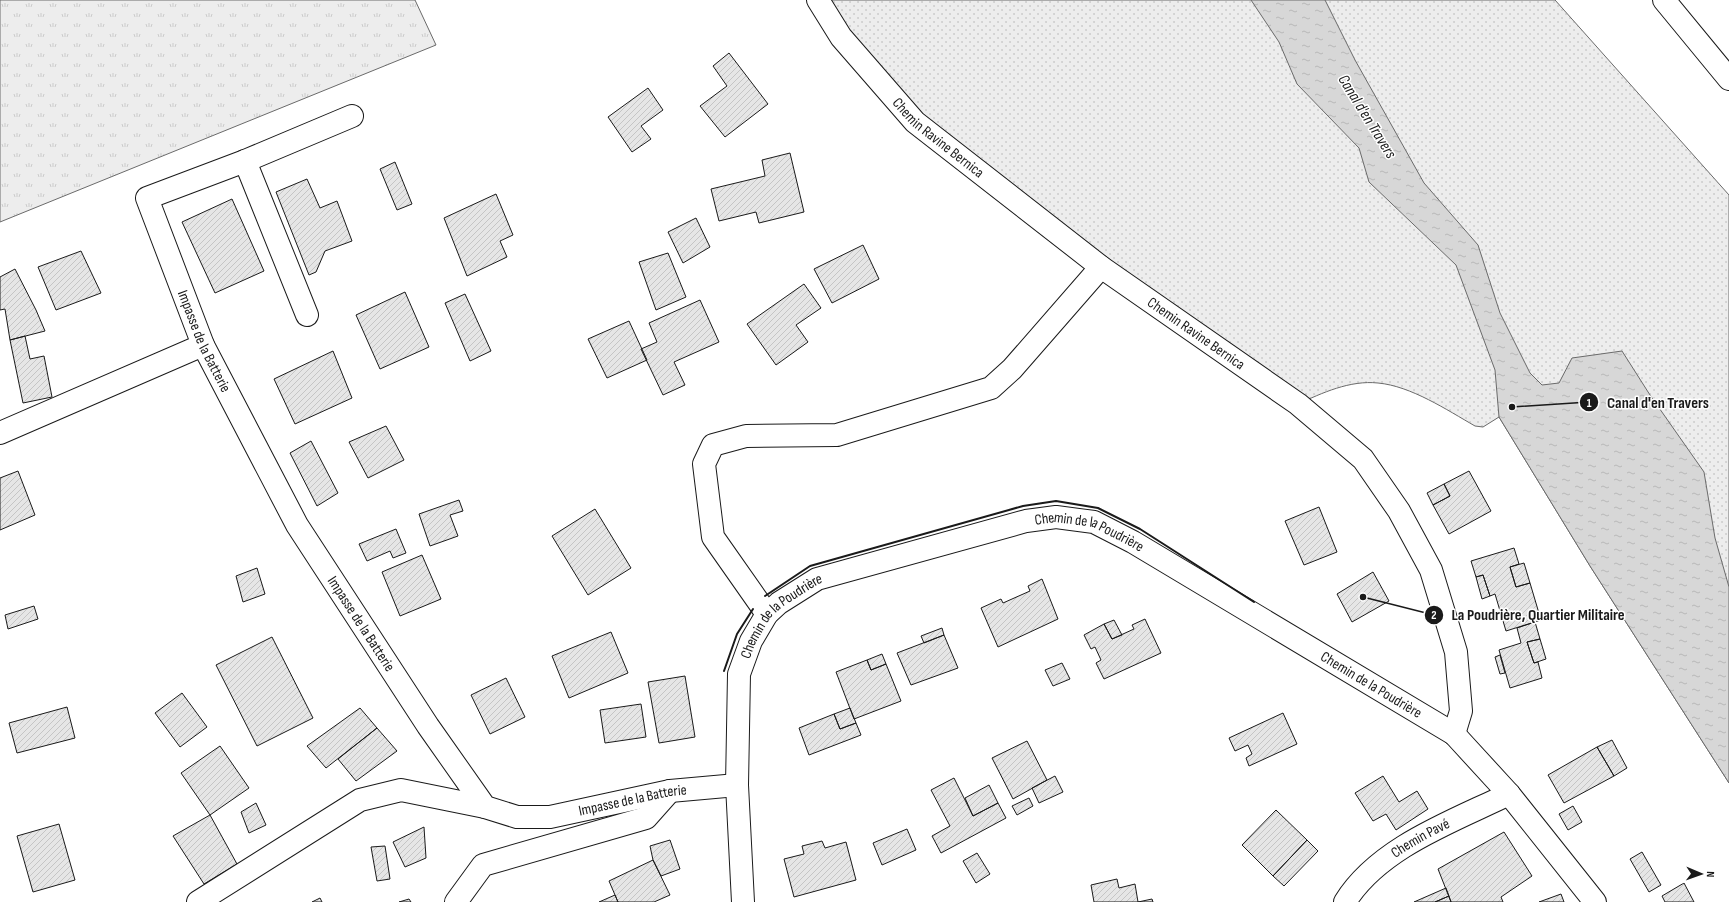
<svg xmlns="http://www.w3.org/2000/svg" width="1729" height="902" font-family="'Sofia Sans Condensed',sans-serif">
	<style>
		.grass { fill: url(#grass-tufts); stroke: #6a6a6a }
		.park { fill: url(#park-dots); stroke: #6a6a6a }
		.water { fill: url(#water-ripples); stroke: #6a6a6a }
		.building { fill: url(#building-hatch); stroke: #1a1a1a }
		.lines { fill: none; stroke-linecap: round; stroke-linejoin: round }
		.minor-casing { stroke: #1a1a1a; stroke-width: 24 }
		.major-casing { stroke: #1a1a1a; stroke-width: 24 }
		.highway-casing { stroke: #1a1a1a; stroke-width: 24 }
		.minor { stroke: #fff; stroke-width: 22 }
		.major { stroke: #fff; stroke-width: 22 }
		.highway { stroke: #fff; stroke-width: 22 }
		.wall { stroke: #1a1a1a; stroke-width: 2 }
		.labels { text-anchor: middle; stroke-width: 3; stroke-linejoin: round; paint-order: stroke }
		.street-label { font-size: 15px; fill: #1a1a1a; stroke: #fff }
		.water-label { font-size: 16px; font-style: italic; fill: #1a1a1a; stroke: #fff }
		.leader { fill: none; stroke: #1a1a1a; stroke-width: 1.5 }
		.callout-dot { fill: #1a1a1a; stroke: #fff; stroke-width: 1.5 }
		.mark-label { font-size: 12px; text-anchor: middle; font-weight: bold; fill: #fff }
		.callout-label { font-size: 16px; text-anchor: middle; font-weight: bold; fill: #1a1a1a; stroke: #fff; stroke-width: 3; stroke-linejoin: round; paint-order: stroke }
	</style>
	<defs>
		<pattern id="grass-tufts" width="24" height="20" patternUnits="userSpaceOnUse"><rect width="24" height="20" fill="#ededed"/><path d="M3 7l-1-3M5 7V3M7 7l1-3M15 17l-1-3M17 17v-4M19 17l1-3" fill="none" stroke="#cbcbcb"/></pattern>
		<pattern id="park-dots" width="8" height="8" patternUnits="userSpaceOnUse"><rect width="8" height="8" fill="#ededed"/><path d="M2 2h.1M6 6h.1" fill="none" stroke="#cbcbcb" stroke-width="1.8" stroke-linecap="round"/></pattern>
		<pattern id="water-ripples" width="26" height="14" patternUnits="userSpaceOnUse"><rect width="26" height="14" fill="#d7d7d7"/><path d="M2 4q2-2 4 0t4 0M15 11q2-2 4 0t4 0" fill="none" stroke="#b8b8b8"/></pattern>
		<pattern id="building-hatch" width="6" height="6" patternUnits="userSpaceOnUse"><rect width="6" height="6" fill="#e6e6e6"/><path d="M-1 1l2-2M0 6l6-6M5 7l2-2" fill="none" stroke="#c5c5c5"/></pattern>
	</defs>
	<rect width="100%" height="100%" fill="#fff"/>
	<!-- grass -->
	<path class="grass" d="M0,0H415L436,45L0,222Z"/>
	<!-- park -->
	<path class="park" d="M818,0H1555L1729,195V783L1590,566L1499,417L1483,427L1475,426C1447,410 1411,386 1378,383C1350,380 1322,393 1298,404L915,122Z"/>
	<!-- water -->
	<path class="water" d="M1251,0H1325L1355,60L1424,183L1478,245L1500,313L1530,373L1542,385L1559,383L1572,358L1622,351L1650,395L1704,472L1715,538L1729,587V783L1590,566L1499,417L1495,370L1456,265L1369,182L1359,148L1297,84L1279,42Z"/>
	<!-- building -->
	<path class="building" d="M729,53L768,104L725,137L700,106L727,86L713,66Z
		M648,88L663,110L641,126L651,139L632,152L608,117Z
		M790,153L804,212L759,223L756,212L719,221L711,189L765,176L762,160Z
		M395,162L412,204L397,210L380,169Z
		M307,179L320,208L337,201L352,241L325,251L316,272L309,275L276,192Z
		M496,194L513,235L500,241L507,257L467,276L444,218Z
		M232,199L264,271L215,293L182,222Z
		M696,218L710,247L683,263L668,232Z
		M863,245L879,279L832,303L814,269Z
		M81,251L101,293L56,310L38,267Z
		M668,253L686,297L656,310L639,262Z
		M15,269L36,310L45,331L10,340L5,309L0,310V277Z
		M804,284L821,308L796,325L808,342L776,365L747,324Z
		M405,292L429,347L380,369L356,315Z
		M465,294L491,351L470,361L445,303Z
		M700,300L719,342L674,362L685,385L663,395L641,349L657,342L649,323Z
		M629,321L647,360L607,378L588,339Z
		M25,336L30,359L44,356L52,397L23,403L10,340Z
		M333,351L352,398L295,424L274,379Z
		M386,426L404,460L368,478L349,442Z
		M311,441L338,493L317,506L290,453Z
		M18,471L35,515L0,530V478Z
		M1469,471L1491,511L1449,534L1433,505L1450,496L1444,484Z
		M1444,484L1450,496L1433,505L1427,493Z
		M459,500L463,511L450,515L458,536L430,546L419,514Z
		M1319,507L1337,552L1304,565L1285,521Z
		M595,509L631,568L588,595L552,536Z
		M396,529L406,553L393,558L390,551L367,561L359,544Z
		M1514,548L1519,564L1510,567L1516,587L1530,583L1541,620L1506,631L1495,594L1490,596L1483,575L1476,577L1471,561Z
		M422,555L441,599L400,616L382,572Z
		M1524,563L1530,583L1516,587L1510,567Z
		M257,568L265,594L243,602L236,576Z
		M1373,572L1389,601L1352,622L1337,594Z
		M1483,575L1490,596L1482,599L1476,577Z
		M1042,579L1058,619L998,647L981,608L1001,599L1003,603L1030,591L1028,586Z
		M34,606L38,619L8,629L5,615Z
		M1145,619L1161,653L1104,679L1096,663L1101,660L1095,647L1091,649L1084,635L1104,624L1112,639L1134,629L1132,625Z
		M1114,620L1122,635L1112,639L1104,624Z
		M1535,622L1540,639L1527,642L1534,663L1538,662L1542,678L1510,688L1499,650L1521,643L1517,628Z
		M942,628L944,635L924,643L921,636Z
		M611,632L628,673L569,698L552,656Z
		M944,635L958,668L911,685L897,653Z
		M272,637L313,718L257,746L216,665Z
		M1540,639L1546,659L1534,663L1527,642Z
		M882,654L886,664L871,670L867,660Z
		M1500,655L1505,673L1500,674L1495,657Z
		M867,660L871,670L886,664L901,701L854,719L836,672Z
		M1062,663L1070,679L1053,686L1045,670Z
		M685,676L695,737L659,743L648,682Z
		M506,678L525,717L490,734L471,695Z
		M182,693L207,727L180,747L155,713Z
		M641,704L646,737L605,743L600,710Z
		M67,707L75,738L17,753L9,723Z
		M360,708L377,728L326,768L307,746Z
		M850,708L856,723L840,729L834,714Z
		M1283,713L1297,744L1249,766L1246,758L1252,754L1248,745L1235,751L1229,738Z
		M834,714L840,729L856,723L861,735L809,755L799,728Z
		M377,728L397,751L356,781L338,759Z
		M1612,740L1627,768L1614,776L1597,747Z
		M1027,741L1047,780L1013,799L992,758Z
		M220,746L249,788L210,815L181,773Z
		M1597,747L1614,776L1564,803L1548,775Z
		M1055,776L1063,792L1039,803L1032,788Z
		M1383,776L1399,802L1417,791L1428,809L1396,830L1386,814L1373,821L1355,793Z
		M954,778L973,816L998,803L1006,818L941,853L932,836L950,826L931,790Z
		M989,785L998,803L973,816L965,798Z
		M1029,798L1033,806L1017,815L1012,806Z
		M256,803L266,825L249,833L241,812Z
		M1573,806L1582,822L1568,830L1559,814Z
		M1276,810L1307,840L1273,876L1242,845Z
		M210,815L237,864L204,884L173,836Z
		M59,824L75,880L33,892L17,836Z
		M424,827L426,858L405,867L393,842Z
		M907,829L916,850L882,865L873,843Z
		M1504,832L1532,876L1501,897L1503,902H1451L1438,869Z
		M670,840L680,869L661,876L653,860L650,846Z
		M1307,840L1318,851L1284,886L1273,876Z
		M822,841L825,848L846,842L856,880L794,897L784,859L804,854L802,846Z
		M385,846L390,879L377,881L371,847Z
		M1642,852L1661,885L1649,892L1630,859Z
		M977,853L990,874L976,883L963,861Z
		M653,860L670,895L654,902H618L609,881Z
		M1117,879L1119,888L1135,884L1138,902L1152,899L1153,902H1094L1091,885Z
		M1684,883L1694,902H1665L1662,896Z
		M1446,888L1449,896L1435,902H1414Z
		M1561,894L1564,902H1539Z
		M615,895L618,902H599Z
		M1449,896L1451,902H1435Z
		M320,898L322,902H312Z
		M409,899L411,902H399Z"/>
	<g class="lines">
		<defs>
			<g id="minor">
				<path id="s1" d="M818,0L841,37L915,122L1101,267L1298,404L1363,459L1399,511L1431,570L1456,652L1461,711L1454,734"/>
				<path id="s2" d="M352,116L245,161L147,198L203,345L297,525L428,726L485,807L517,817H550L670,791L737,785"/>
				<path d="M245,161L307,315"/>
				<path d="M0,433L203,345"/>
				<path d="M767,614L713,537L704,464L713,445L746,436L837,435L991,388L1012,369L1101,267"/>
				<path d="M198,902L360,800L401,790L485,807"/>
				<path d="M456,902L483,865L646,818L670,791"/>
				<path id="s3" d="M1345,902C1379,847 1454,821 1509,794"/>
			</g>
			<g id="major">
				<path id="s4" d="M743,902L737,785L739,674L751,641L767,614L779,603L817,579L1026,521L1056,517L1094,522L1133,542L1454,734L1509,794L1595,902"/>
			</g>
			<path id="highway" d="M1664,0L1729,79"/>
		</defs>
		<!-- minor casing -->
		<use href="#minor" class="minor-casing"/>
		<!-- major casing -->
		<use href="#major" class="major-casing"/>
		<!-- highway casing -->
		<use href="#highway" class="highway-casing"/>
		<!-- minor -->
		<use href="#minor" class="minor"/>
		<!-- major -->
		<use href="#major" class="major"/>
		<!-- highway -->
		<use href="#highway" class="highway"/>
		<!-- wall -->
		<path class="wall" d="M765,596L810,566L1023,506L1056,501L1098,508L1140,529L1254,602
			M724,671L737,634L753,609"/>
	</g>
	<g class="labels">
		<!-- street labels -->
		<g class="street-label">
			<text dy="5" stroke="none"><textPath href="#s1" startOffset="184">Chemin Ravine Bernica</textPath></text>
			<text dy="5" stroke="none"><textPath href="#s1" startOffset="508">Chemin Ravine Bernica</textPath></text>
			<text dy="5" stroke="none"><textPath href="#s2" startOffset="375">Impasse de la Batterie</textPath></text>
			<text dy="5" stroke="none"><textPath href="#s4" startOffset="639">Chemin de la Poudrière</textPath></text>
			<text dy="5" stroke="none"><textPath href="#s4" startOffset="303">Chemin de la Poudrière</textPath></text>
			<text dy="5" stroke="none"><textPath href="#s2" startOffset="699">Impasse de la Batterie</textPath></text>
			<text dy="5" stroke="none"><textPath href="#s4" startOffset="963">Chemin de la Poudrière</textPath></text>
			<text dy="5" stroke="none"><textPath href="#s2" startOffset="1071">Impasse de la Batterie</textPath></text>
			<text dy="5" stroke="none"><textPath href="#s3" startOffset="100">Chemin Pavé</textPath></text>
		</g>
		<!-- water labels -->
		<g class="water-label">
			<text transform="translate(1368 116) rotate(58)" y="6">Canal d'en Travers</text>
		</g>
	</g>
	<!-- callouts -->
	<path class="leader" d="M1512 407L1589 402M1363 597L1434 615"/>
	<g class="callout-dot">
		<circle cx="1512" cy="407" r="4"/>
		<circle cx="1363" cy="597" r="4"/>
		<circle cx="1589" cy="402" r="10"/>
		<circle cx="1434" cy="615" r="10"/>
	</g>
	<g class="mark-label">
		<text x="1589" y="407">1</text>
		<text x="1434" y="619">2</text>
	</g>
	<g class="callout-label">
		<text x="1658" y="408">Canal d'en Travers</text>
		<text x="1538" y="620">La Poudrière, Quartier Militaire</text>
	</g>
	<!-- north arrow -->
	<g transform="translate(1701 874) rotate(92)" stroke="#ffffff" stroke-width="3" paint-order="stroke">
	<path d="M0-3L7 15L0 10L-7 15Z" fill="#1a1a1a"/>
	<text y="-6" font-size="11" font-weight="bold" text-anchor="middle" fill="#1a1a1a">N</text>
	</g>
</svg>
